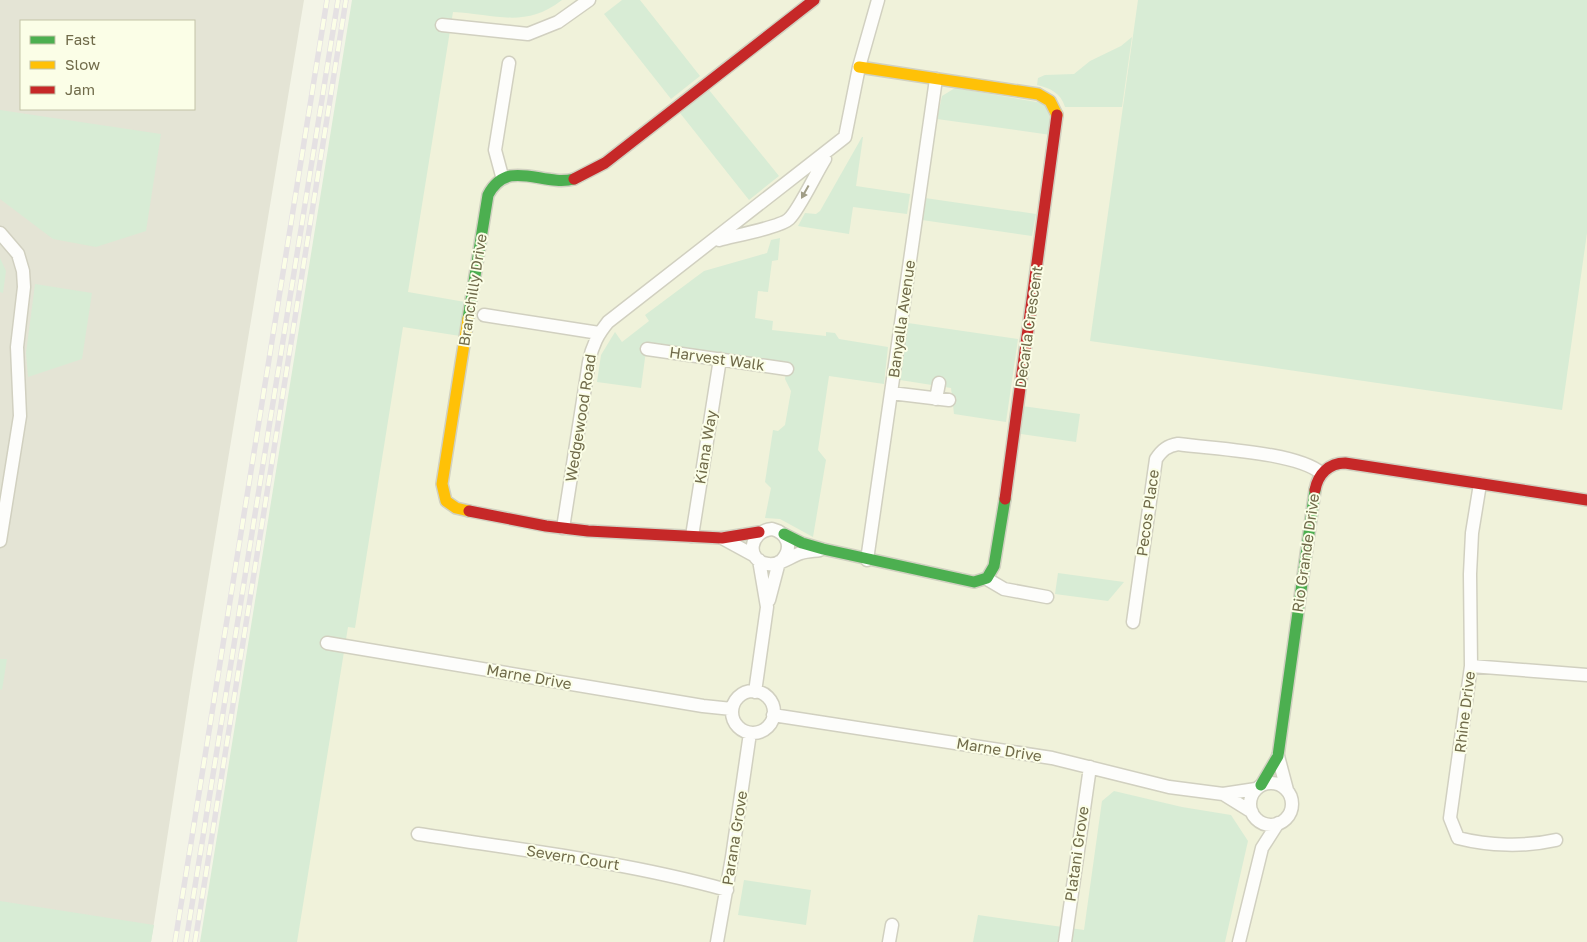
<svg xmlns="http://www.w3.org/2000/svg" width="1587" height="942" font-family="'Golos Text',sans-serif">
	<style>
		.residential { fill: #f0f2da }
		.industrial { fill: #e4e4d5; fill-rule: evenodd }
		.green { fill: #d8ecd5 }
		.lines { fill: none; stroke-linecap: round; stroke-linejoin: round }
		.street-casing { stroke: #d1d0c0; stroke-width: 15 }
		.fast-casing { stroke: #d1d1c1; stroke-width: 14 }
		.slow-casing { stroke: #d1d1c1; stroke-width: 14 }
		.jam-casing { stroke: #d1d1c1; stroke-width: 14 }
		.street { stroke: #fdfdfb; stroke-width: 12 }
		.fast { stroke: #4caf50; stroke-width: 11 }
		.slow { stroke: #ffc107; stroke-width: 11 }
		.jam { stroke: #c62828; stroke-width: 11 }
		.rail-casing { stroke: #e5e1e3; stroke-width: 5.5 }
		.rail { stroke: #fbfee7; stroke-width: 4; stroke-dasharray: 11; stroke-linecap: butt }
		.oneway { fill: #a19e88 }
		.labels { text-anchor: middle; stroke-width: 4; stroke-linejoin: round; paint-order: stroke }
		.street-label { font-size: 15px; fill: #706b4a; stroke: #fbfee7 }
	</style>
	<rect width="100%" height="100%" fill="#f3f4e7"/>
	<!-- residential -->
	<path class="residential" d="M390,0H1587V942H239Z"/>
	<!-- industrial -->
	<path class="industrial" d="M0,0H304L193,671L151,942H0ZM21,21H194V109H21Z"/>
	<!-- green -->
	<path class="green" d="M352,0H562C525,29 495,14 453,12L408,292L465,302L460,336L403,327L355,628L348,627L297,942H200Z
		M622,0H640L700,76L671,99L604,14Z
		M1138,0H1587V233L1562,410L1090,341Z
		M1132,37L1122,107H1065C1061,93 1050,88 1037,85L1038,78L1045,75L1074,74L1090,61L1121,46Z
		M955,88L1048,104L1051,135L937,119L942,96Z
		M709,90L779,176L749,200L680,113Z
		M0,110L161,134L146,231L96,247L53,239L0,199Z
		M862,137H863L856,186L910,194L907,214L853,207L849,234L798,226L805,213L816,214L820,211Z
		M925,198L1036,214L1032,236L922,220Z
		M780,238L778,260L772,261L768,292L758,291L755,318L773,321L772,330L826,336V332L835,333L839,339L888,347L884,384L829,376L818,450L826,460L813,537L780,519L765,518L771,488L765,482L773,430L778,431L785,425L791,391L785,379L788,362L647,343L641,388L597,382L601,355L615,332L622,342L649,321L645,315L704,271L767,253L771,240Z
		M0,258L6,271L3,293L0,292Z
		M35,284L92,293L82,359L28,377L26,353Z
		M908,323L1018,339L1006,422L954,414L951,388L900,380Z
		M1022,406L1080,414L1076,442L1021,434Z
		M1058,573L1124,582L1108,601L1055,594Z
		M0,659H7L2,690L0,689Z
		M1114,791L1182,807L1231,815L1248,841L1225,942H973L978,915L1084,930L1102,801Z
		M744,880L811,890L806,925L738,915Z
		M0,901L154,925L151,942H0Z"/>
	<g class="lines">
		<defs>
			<path id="street" d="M442,25L528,34L558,22L589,0
				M502,176L495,150L509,63
				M0,233L18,254L23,271L24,287L17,347L20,416L0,541
				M719,240C733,236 781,227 789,219C799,210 816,173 825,159
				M484,315L599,333
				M647,349L787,369
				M891,393L949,400
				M936,399L939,383
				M1480,484L1472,533L1470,574L1471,666L1450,818L1458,838C1489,846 1525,847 1556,840
				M563,528L589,362C592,345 598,334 608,322L845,137L859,67L878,0
				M692,536L720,359
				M722,538L755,556
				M782,560C793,548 788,533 772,529C749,531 745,561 768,564C779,566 791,556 801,553C807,551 814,551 820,550
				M867,560L936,79
				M987,579L1004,589L1047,597
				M769,600L779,562
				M1133,622L1156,459C1162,450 1167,446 1178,444C1213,449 1296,452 1321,473
				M327,643L703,706L732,709
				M1471,666L1587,675
				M732 712a21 21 0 1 1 42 0a21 21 0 1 1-42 0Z
				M755,692L767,607L759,560
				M773,715L1052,758L1169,787L1223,794L1256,789
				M1278,756L1287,790
				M1250 804a21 21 0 1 1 42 0a21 21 0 1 1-42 0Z
				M1223,794L1252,812
				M418,834C522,850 626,862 727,890
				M717,942L732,857L750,733
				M889,942L892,925
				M1065,942L1090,767
				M1239,942L1262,848L1278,823"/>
			<path id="fast" d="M468,319L488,195C508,157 542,187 574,179
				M784,534L802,543L823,549L974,582L987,578L994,566L1005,499
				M1261,785L1278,756L1315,490"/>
			<path id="slow" d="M859,67L1038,94L1050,101L1057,115
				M468,319L442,484L446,501L456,508L469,511"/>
			<path id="jam" d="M574,179L605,163L814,0
				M1315,490C1318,474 1329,463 1345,463L1587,500
				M1005,499L1057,115
				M469,511L546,526L588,531L722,538L759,532"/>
		</defs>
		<!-- street casing -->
		<use href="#street" class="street-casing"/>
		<!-- fast casing -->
		<use href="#fast" class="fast-casing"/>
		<!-- slow casing -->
		<use href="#slow" class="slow-casing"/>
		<!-- jam casing -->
		<use href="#jam" class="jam-casing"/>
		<!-- street -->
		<use href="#street" class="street"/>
		<!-- fast -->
		<use href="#fast" class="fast"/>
		<!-- slow -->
		<use href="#slow" class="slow"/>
		<!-- jam -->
		<use href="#jam" class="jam"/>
		<defs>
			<path id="rail" d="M175,942L327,0
				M186,942L338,0
				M195,942L346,0"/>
		</defs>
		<!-- rail casing -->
		<use href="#rail" class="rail-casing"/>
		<!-- rail -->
		<use href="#rail" class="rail"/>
	</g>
	<!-- one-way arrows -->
	<defs><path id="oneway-solid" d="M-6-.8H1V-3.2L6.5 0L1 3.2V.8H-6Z" transform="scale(1.25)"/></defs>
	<use class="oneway" href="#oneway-solid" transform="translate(805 192) rotate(119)"/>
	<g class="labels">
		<!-- street labels -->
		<g class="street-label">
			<text transform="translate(473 290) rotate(-81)" y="5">Branchilly Drive</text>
			<text transform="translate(902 319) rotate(-82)" y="5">Banyalla Avenue</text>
			<text transform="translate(1029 327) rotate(-82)" y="5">Decarla Crescent</text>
			<text transform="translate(717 359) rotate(8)" y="5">Harvest Walk</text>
			<text transform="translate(581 418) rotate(-81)" y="5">Wedgewood Road</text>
			<text transform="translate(706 447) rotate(-81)" y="5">Kiana Way</text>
			<text transform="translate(1148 513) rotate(-82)" y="5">Pecos Place</text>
			<text transform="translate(1306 553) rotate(-82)" y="5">Rio Grande Drive</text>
			<text transform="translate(529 677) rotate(10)" y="5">Marne Drive</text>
			<text transform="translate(1465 712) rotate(-83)" y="5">Rhine Drive</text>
			<text transform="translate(999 750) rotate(9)" y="5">Marne Drive</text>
			<text transform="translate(735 838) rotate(-81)" y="5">Parana Grove</text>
			<text transform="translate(1077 854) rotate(-82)" y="5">Platani Grove</text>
			<text transform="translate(573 858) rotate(9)" y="5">Severn Court</text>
		</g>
	</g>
	<!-- legend -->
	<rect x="20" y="20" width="175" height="90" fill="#fbfee7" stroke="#c3c3a8"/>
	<rect x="30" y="36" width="25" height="8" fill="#4caf50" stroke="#c3c3a8"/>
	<text x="65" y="45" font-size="15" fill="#706b4a">Fast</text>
	<rect x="30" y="61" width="25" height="8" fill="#ffc107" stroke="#c3c3a8"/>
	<text x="65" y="70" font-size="15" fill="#706b4a">Slow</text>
	<rect x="30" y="86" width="25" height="8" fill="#c62828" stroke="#c3c3a8"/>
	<text x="65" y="95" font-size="15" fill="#706b4a">Jam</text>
</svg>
